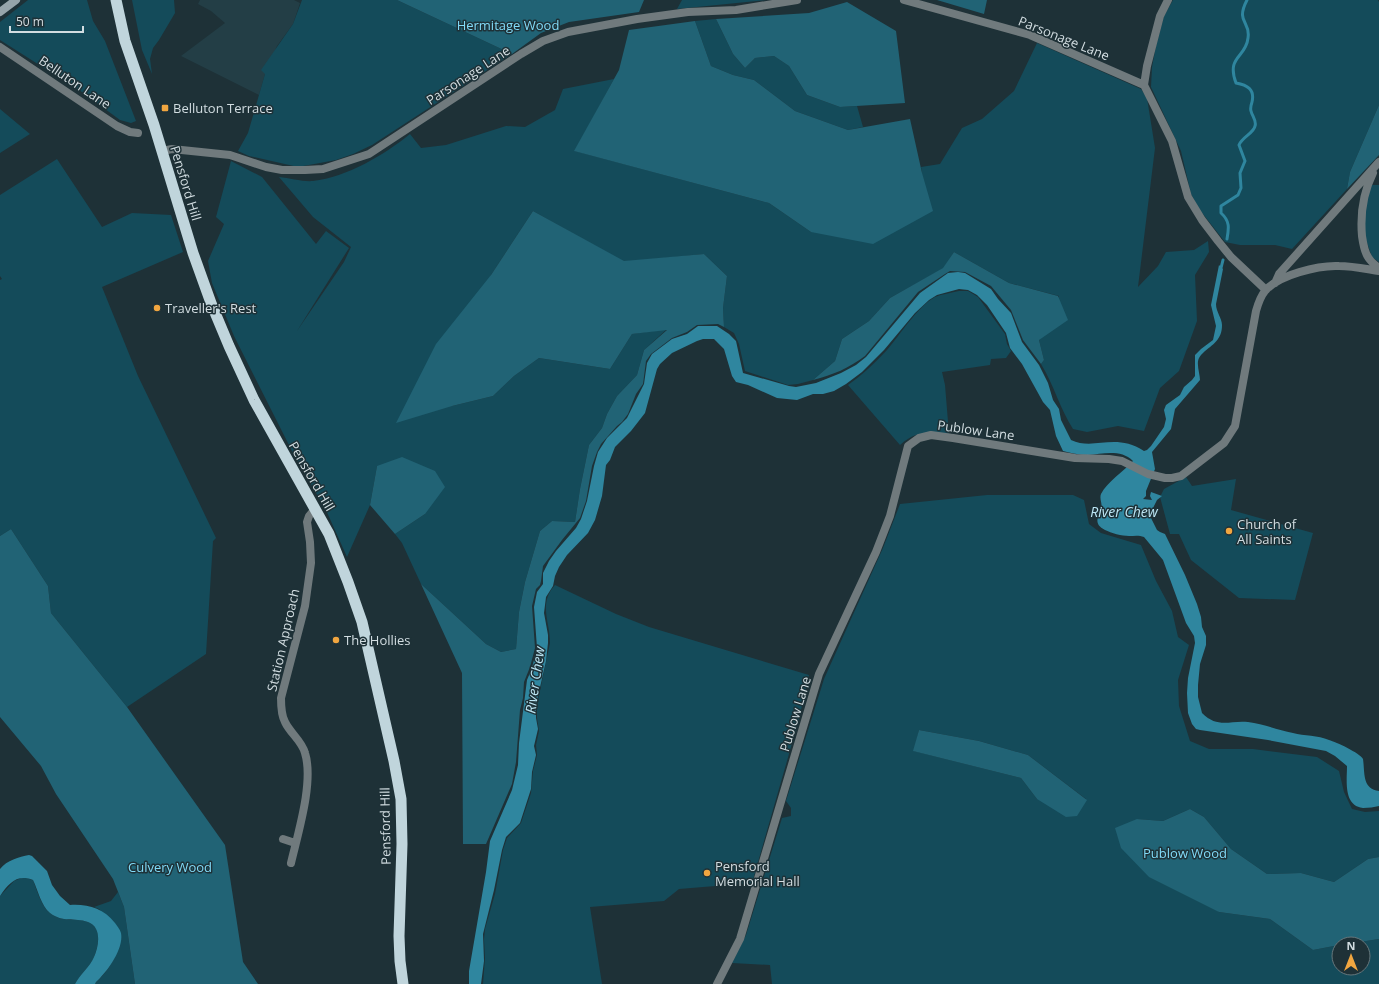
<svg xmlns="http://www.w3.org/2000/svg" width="1379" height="984" font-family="'Open Sans',sans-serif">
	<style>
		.built { fill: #233e46 }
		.green { fill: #144b5a; fill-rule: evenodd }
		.forest { fill: #216375 }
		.water { fill: #2f869f }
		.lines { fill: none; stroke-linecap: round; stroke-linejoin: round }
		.stream { stroke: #2f869f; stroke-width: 3 }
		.minor { stroke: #707a7d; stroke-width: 8 }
		.secondary { stroke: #96a4aa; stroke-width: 8 }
		.trunk { stroke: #c0d5dc; stroke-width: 11 }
		.poi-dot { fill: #f1a640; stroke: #1e3137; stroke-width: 1.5 }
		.labels { text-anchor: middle; stroke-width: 3; stroke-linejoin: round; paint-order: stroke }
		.park-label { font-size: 13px; fill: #81dbf8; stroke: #1e3137 }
		.street-label { font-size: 13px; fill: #d2dde1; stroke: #1e3137 }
		.poi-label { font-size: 13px; fill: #d2dde1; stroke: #1e3137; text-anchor: start }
		.water-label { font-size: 14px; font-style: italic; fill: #bce6f4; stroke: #1e3137 }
	</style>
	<rect width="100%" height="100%" fill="#1e3137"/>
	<!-- built -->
	<path class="built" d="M200,0H294L300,3L293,24L277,46L265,74L259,95L181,56L225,23L211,11L198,4Z"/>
	<!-- green -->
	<path class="green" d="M28,0H87L93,21L105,41L136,121L131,123L120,120L82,92L0,40V22Z
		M132,0H174L175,13L159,40L153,48L150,59L152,74L142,50Z
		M302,0H397L512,54L372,145L353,154L336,160L298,167L249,156L238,151L248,133L265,74L261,70L293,24Z
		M682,0H766L677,9Z
		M1173,0H1378L1379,2V105L1350,172L1347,189L1292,249L1275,245H1240L1225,242L1199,209L1191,194L1181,151L1151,87L1152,67L1156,46L1164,16Z
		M716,19L733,54L745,68L755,58L774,56L789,66L807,95L840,107L857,106L863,127L848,130L795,111L754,80L733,75L711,66L695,21Z
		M1037,43L1141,89L1147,98L1155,148L1138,287L1158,266L1166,252L1194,250L1208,241L1209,252L1195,275L1197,321L1179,371L1160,388L1144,431L1118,426L1087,432L1073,429C1060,409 1054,385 1041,364L1044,360L1039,340L1059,296L1009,283L954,252L944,268L890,298L869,321L842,339L835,361L813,380L798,384L788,385L745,371L739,344L734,333L724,327L723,308L727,276L704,254L624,262L533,211L491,275L452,406L493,396L514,376L539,358L610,369L632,334L667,329L644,350L637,375L617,396L607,414L602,428L589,445L580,489L575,522L552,521L540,531L525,582L519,612L516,649L501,652L486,644L421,584L402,543L395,534L425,514L377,466L370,505L347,557L326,510L294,455L234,336L212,283L208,261L224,224L216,217L231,161L262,177L316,244L326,231L349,248L297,331L344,262L351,247L313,217L279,177C290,178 303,182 313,181C347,177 384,155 410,134L421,148L446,145L506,126L525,127L555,110L563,89L614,79L575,151L769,203L811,232L922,173L921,167L940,164L962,128L982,119L1014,91Z
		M0,109L30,134L0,153Z
		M57,159L102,227L132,213L171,215L183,252L102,287L138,376L216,538L213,541L206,654L127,707L51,613L48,586L11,529L0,536V280L2,279L0,276V195Z
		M1371,185H1379V262L1372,257L1365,237L1364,214Z
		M959,291H968L978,297L1005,334L1007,344L1011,351L1006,358L991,359L990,365L942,372L945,385L949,434C927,433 917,430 900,445L848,385C862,375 875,363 887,350C900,335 918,306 935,297C942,294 951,293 959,291Z
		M1186,477L1192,486L1236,479L1231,510L1313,533L1295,600L1239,598L1191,560L1179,534H1170L1160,497L1164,489Z
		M987,495H1073L1084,500L1089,524L1101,533L1141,545L1156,581L1172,611L1178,637L1189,645L1178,680L1179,706L1190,741L1209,749H1253L1317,757L1339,771L1344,792L1352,809L1365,812L1379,811V857L1368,859L1334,882L1301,873L1267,874L1231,849L1204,817L1190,809L1163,821L1137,819L1219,912L1270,919L1313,950L1339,945V968H1363V944H1347L1379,939V984H772L770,965L732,963L746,935L782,818L791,816V808L786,801L824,679L883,548L900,504ZM919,730L979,741L1028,755L1086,799H1037L1021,778L914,751Z
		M555,585L616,614L649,627L809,675L799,719L752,883L679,889L664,901L590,907L602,984H483L485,958L484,939L485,929L495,894L503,850L507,838L521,823L531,793L533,771L537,755L536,745L539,731L537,718V705L550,643C550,621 538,604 555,585Z
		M23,877L33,880C37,890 41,906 50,913C63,923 74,917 88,922C102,926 99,946 94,957C90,967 80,974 75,984H0V896L14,881Z
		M118,892L124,907L135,984H95L96,982C110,970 119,953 121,934L99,909L94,907L111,901Z"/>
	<!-- forest -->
	<path class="forest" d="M397,0H644L639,12L569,22L541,33L512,54Z
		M937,0H987L984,14Z
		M847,2L896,31L905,103L840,107L807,95L789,66L774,56L755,58L745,68L733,54L716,19L809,13Z
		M695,21L711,66L733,75L754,80L795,111L848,130L910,119L922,173L933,211L873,244L811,232L769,203L574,151L619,70L629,30Z
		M1379,105V155L1347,189L1350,172Z
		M533,211L624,261L704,254L727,276L723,308L724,327L718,324L697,325L687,332L672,338L651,354L646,361L643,384L636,394L628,414L622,422L617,426L601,444L597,452L592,466L586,501L580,518L562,540L543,566L541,581L540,585L536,589L532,606L535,648L530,667L524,682L523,698L520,710L516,762L512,784L486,844H463L462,673L421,584L486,644L501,652L516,649L519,612L525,582L540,531L552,521L575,522L580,489L589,445L602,428L607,414L617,396L637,375L644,350L667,330L632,334L610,369L539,358L514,376L493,396L452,406L396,423L436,344L491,275Z
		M954,252L1009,283L1058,296L1068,320L1039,340L1044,360L1041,364L1023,340L1011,310L991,286L965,272L950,271L945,274L918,292L865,356C849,368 833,375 813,380L835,361L842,339L869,321L890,298L943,268Z
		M402,457L435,471L445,487L425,514L395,534L370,505L377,466Z
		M11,529L48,586L51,613L127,707L225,845L243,962L258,984H135L124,907L113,879L56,794L41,766L0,717V536Z
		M919,730L979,741L1028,755L1087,800L1077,816L1066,817L1037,799L1021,778L913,751Z
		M1190,809L1204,817L1231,849L1267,874L1301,873L1334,882L1368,859L1379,857V939L1347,944H1339V945L1313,950L1270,919L1219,912L1149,877L1121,848L1115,828L1137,819L1163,821Z"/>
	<!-- water -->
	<path class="water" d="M1219,265L1223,269L1216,304C1216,312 1222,318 1222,325C1222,340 1213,344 1203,353C1201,355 1200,356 1199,358C1196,364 1200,374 1200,380L1175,409L1171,429L1152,452L1155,469L1146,491V496L1143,499L1152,500L1150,496L1151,492L1162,496L1157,500L1150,514L1151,518L1157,530L1160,532L1165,534L1185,575L1197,604L1201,617L1202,627L1206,636V645L1200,664L1198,685V697L1202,713C1218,729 1230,720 1248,722C1263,724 1278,730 1293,733C1304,736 1318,735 1329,740C1336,742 1360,753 1363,759C1365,773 1362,789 1379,791V806C1374,807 1369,808 1363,808C1343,806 1347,780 1347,766L1335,756L1326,751L1268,740L1200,730L1196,729L1192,724L1188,713L1187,693L1188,678L1195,643L1194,636L1186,623L1163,560L1144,537C1139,535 1134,536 1129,536C1122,536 1111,533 1105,530C1093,524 1098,517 1101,509C1103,504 1099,499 1101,494C1107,482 1124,471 1133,461C1121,449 1103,454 1088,455C1079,455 1071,453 1063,451L1056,436L1050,410L1043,402L1022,364L1010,348L1006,333L987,305L977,295L968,290L959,289L937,295L929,300L915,313L884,350L862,372L846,384L834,391L823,394H813L797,400L777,398L748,385L736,382L732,376L724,349L714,339H703L697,341L672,353L660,364L657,369L645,413L631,431L615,447L610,460L606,465L602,496L595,520L588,533L567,555L559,567L555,576L553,586L546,597L544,613L548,635V643L546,661L536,705V718L538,729L534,746L536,755L532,772L531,789L520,823L506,837L502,850L494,890L483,934L484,961L481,984H469V971L486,872L490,841L512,790L518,765L519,743L527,680L532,668L537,648L534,607L537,592L543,584V573L549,561L556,551L576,528L581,519L587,501L594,466L598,452L607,438L627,418L644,384L647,363L652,354L672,339L687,334L698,326H717L729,334L736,341L743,373L789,386L796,387L816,383L841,373L856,365L866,357L920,293L948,273L958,272L965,273L991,289L998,299L1011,313L1022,342L1039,365L1048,383L1053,400L1059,409L1061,420L1071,440C1094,451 1115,432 1144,451L1147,450L1151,446L1164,427L1166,419L1164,410L1166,405L1180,395L1184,387L1192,380L1195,376V355L1201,349L1213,340L1216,326L1211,305Z
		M29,855L32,856L47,871L52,885L60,896L70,905C88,904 103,908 115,923C117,926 120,929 121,933C124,949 107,972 96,982L95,984H75C80,974 90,967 94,957C99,946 102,927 88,922C74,917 63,923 50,913C41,906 38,890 33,880C17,874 9,883 0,896V869C7,860 19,857 29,855Z"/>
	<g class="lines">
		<!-- stream -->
		<path class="stream" d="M1227,239C1229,228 1230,221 1221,213V206L1238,195L1241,188L1240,173L1245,161L1239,145C1242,137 1254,133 1255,126C1257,121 1252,116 1251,111C1250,108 1251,105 1252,102C1255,89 1247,85 1236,83C1226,56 1246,58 1248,38C1251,21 1235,23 1247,0
			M1221,268L1223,260"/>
		<!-- minor -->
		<path class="minor" d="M904,0L1030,35L1144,85
			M1168,0L1160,16L1147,66L1144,85L1172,141L1188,197L1202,220L1218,241L1231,257L1266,290
			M0,47L117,126L130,132L138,133
			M162,151L172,149L230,155L266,167L282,170H305L323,169L369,154L521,54L543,41L568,32L637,19L688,12L736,10L797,0
			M1373,173C1363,193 1360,213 1362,236C1363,243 1364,251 1368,257C1370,261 1375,265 1379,268
			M1275,283L1279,274L1379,162
			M283,839L295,843
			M291,863C298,833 314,782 305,753C302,741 290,733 285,722C281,715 281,706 281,698L305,606L311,563L310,542L307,522L309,516L315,509
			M717,984L740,939L819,674L876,552L890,516L908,446L919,438L931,435L953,438L1075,458L1109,459L1122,461L1148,474L1165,478H1172L1181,476L1224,443L1235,426L1256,311C1258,304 1260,297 1265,291C1278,275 1319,265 1339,266C1352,266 1366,269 1379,271"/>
		<!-- secondary -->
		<path class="secondary" d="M0,12L16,0"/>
		<!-- trunk -->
		<path class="trunk" d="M116,0L125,41L154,125L193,253L211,303L229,346L254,400L329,534L348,582L362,622L394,761L401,799L402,844L399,936L400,961L403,984"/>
	</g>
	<!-- markers -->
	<g class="poi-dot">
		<rect x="161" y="104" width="8" height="8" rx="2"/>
		<circle cx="157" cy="308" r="4"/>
		<circle cx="1229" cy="531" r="4"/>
		<circle cx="336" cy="640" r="4"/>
		<circle cx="707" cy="873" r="4"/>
	</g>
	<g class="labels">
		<!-- park labels -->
		<g class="park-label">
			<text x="508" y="30">Hermitage Wood</text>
			<text x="1185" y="858">Publow Wood</text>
			<text x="170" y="872">Culvery Wood</text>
		</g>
		<!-- street labels -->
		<g class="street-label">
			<text transform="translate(1064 38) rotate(22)" y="5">Parsonage Lane</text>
			<text transform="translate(468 75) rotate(-33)" y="5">Parsonage Lane</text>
			<text transform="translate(75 82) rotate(34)" y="5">Belluton Lane</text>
			<text transform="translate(186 183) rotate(73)" y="5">Pensford Hill</text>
			<text transform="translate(976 430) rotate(8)" y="5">Publow Lane</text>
			<text transform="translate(312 476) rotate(60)" y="5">Pensford Hill</text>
			<text transform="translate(283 640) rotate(-77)" y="5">Station Approach</text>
			<text transform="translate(795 714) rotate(-73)" y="5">Publow Lane</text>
			<text transform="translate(385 826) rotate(-91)" y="5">Pensford Hill</text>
		</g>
		<!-- poi labels -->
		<g class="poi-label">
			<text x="173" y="113">Belluton Terrace</text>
			<text x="165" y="313">Traveller's Rest</text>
			<text x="1237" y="529">Church of<tspan x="1237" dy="15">All Saints</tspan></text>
			<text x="344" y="645">The Hollies</text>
			<text x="715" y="871">Pensford<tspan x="715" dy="15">Memorial Hall</tspan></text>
		</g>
		<!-- water labels -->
		<g class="water-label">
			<text x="1124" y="517">River Chew</text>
			<text transform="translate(535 680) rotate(-82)" y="5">River Chew</text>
		</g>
	</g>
	<!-- north arrow -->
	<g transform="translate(1351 956)"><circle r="19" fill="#1e3137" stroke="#66767b"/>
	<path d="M0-3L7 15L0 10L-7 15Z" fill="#f1a640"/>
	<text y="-6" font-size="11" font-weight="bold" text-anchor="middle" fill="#d2dde1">N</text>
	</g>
	<!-- scale -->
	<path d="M10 26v6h73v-6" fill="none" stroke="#d2dde1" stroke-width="2"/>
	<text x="16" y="26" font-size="12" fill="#d2dde1" stroke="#1e3137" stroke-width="3" paint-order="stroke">50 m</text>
</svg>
